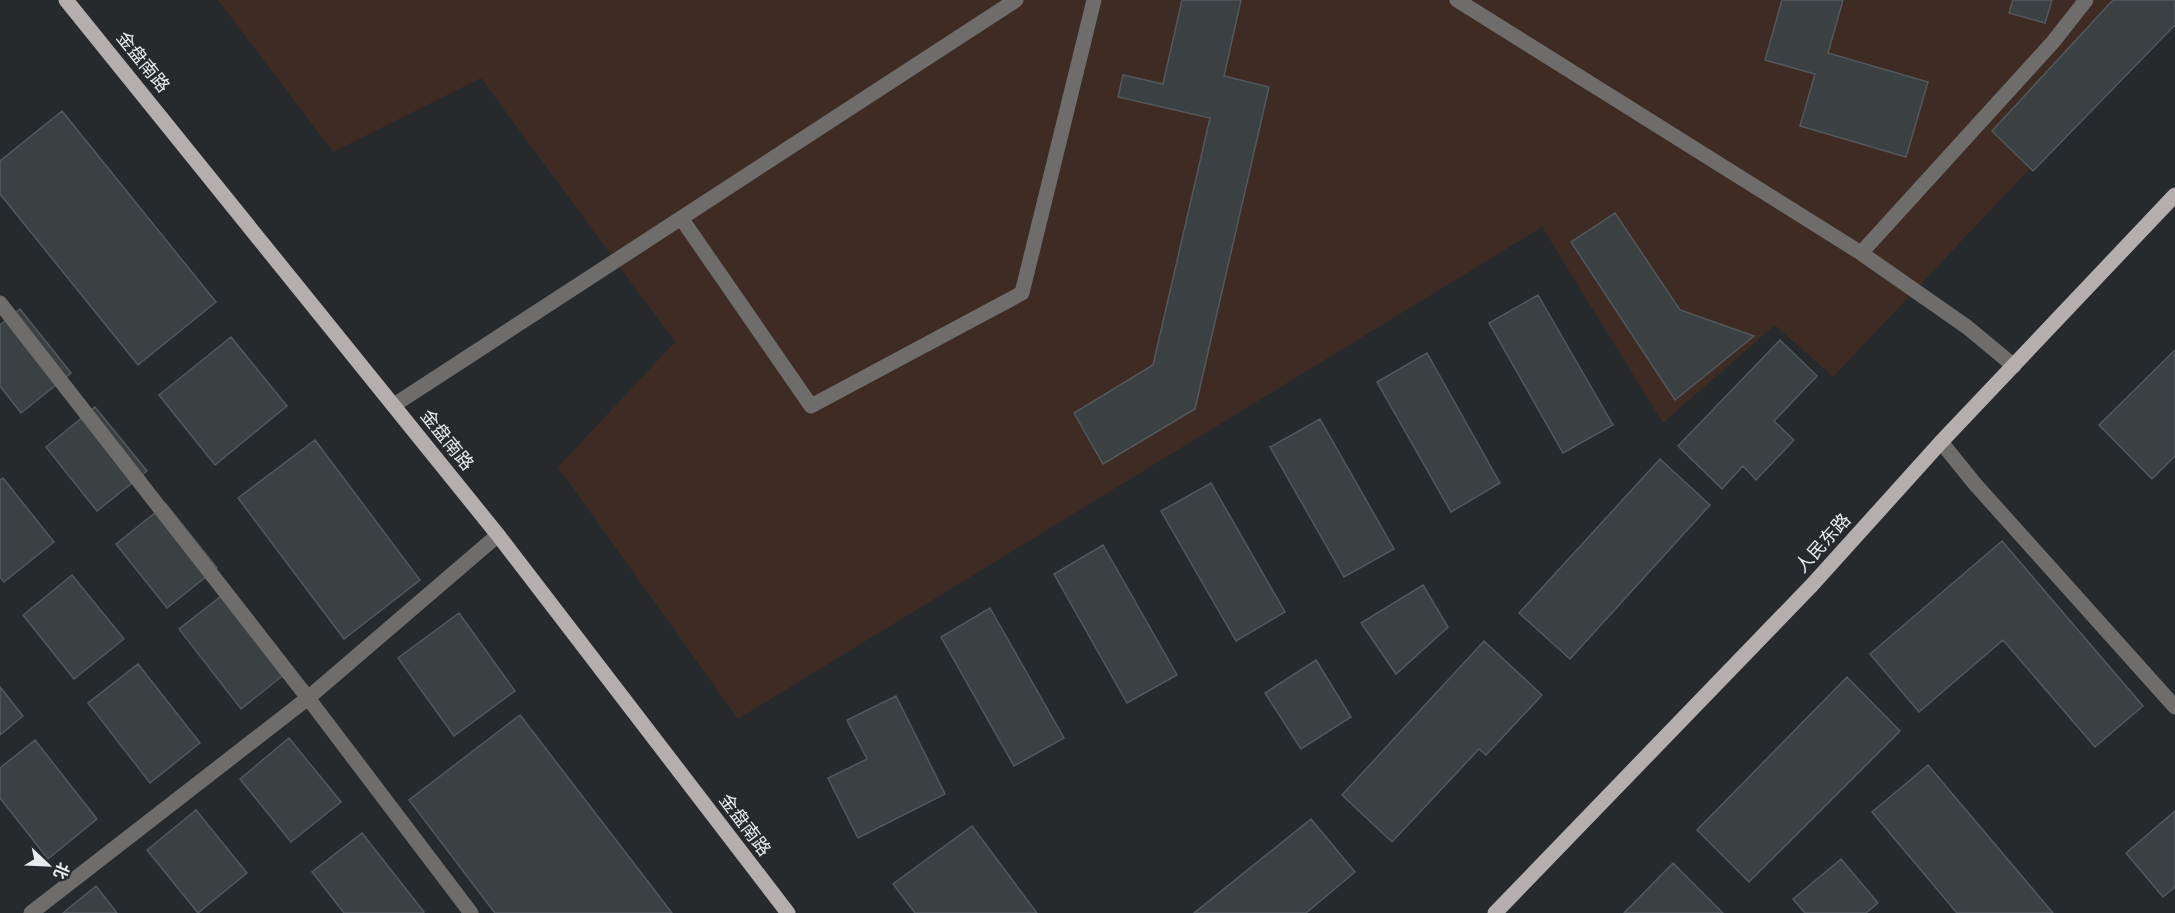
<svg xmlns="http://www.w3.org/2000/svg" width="2175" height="913" font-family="'Noto Sans','Noto Sans SC',sans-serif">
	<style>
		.education { fill: #3e2c24 }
		.building { fill: #3b4043; stroke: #53585c; stroke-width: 1.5 }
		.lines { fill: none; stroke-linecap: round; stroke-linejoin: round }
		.minor { stroke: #6f6c6c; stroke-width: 15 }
		.major { stroke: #b5aeae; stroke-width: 15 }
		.labels { text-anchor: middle; stroke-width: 4.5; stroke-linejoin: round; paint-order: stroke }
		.street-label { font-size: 18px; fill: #e9ecee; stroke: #262a2d }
	</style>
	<rect width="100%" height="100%" fill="#262a2d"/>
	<!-- education -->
	<path class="education" d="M218,0H2175V21L2023,176L1833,377L1775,325L1663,423L1542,227L738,719L558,467L675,342L481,78L333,152Z"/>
	<!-- building -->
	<path class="building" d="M1182,0H1241L1224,76L1269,87L1195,409L1103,464L1074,413L1153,365L1210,118L1118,97L1123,75L1163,84Z
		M1782,0H1843L1828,53L1928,82L1906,157L1800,126L1815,74L1765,60Z
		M2013,0H2052L2045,23L2009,13Z
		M2113,0H2175V25L2033,171L1992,131Z
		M62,111L216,302L138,365L0,194V161Z
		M1615,213L1680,310L1754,336L1675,400L1571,242Z
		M1538,295L1613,425L1563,453L1489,323Z
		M20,309L71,373L21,413L0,386V325Z
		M231,337L287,406L215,465L159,395Z
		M1780,340L1817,376L1774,421L1794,440L1756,480L1743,466L1722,489L1678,446Z
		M2175,350V456L2152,479L2099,425Z
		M1427,353L1500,483L1451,512L1377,382Z
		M95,407L147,471L97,511L46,447Z
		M1320,419L1394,549L1344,577L1270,447Z
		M315,440L420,580L344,639L238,498Z
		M1660,459L1710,505L1570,659L1519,613Z
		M3,478L54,542L4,582L0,577V480Z
		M1211,483L1285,612L1236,641L1161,511Z
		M166,504L217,568L167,608L116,544Z
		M2002,541L2143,706L2095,747L2003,640L1919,712L1870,654Z
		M1103,545L1177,675L1127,703L1054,574Z
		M72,575L124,639L74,679L23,615Z
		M1423,585L1448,627L1396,674L1361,623Z
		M229,590L291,669L241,709L179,629Z
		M990,608L1064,738L1014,766L941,637Z
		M459,613L515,691L454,736L398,658Z
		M1484,641L1542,695L1486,755L1479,749L1392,842L1342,795Z
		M1316,660L1351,717L1301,749L1265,693Z
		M138,664L200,743L150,783L88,703Z
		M1847,677L1900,731L1749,882L1697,830Z
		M0,687L23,716L0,735Z
		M896,696L945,794L858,838L828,778L867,759L847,720Z
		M520,715L672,913H495L409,800Z
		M289,738L341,802L291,842L240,779Z
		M35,740L97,819L48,859L0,798V768Z
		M1928,765L2053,913H1957L1872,812Z
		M196,810L247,873L198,913L147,850Z
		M2175,811V887L2163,897L2126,853Z
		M1311,819L1355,872L1306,913H1194Z
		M972,826L1037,913H915L893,884Z
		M362,833L424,912L423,913H344L312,872Z
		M1841,859L1878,903L1866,913H1805L1793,899Z
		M1673,863L1723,913H1624Z
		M96,886L117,913H63Z"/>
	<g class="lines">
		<!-- minor -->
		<path class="minor" d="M1457,0L1861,253L1967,327L2014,366
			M681,218L811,406L1022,293L1094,0
			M1861,253L2053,42L2086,0
			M0,303L308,698L471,913
			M394,405L1016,0
			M1941,442L1975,484L2175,707
			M31,913L308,698L498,535"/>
		<!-- major -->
		<path class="major" d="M66,0L498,535L788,913
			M1495,913L1812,585L1941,442L2175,195"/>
	</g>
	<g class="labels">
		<!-- street labels -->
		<g class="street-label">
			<text transform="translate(143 62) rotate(51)" y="6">金盘南路</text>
			<text transform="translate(447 440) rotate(51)" y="6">金盘南路</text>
			<text transform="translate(1823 543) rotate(-48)" y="6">人民东路</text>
			<text transform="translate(745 825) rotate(53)" y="6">金盘南路</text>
		</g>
	</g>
	<!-- north arrow -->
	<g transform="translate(48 865) rotate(113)" stroke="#262a2d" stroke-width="4.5" paint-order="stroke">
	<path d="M0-4.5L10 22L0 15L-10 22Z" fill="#e9ecee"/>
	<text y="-9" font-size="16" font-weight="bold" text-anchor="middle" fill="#e9ecee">北</text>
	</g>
</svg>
